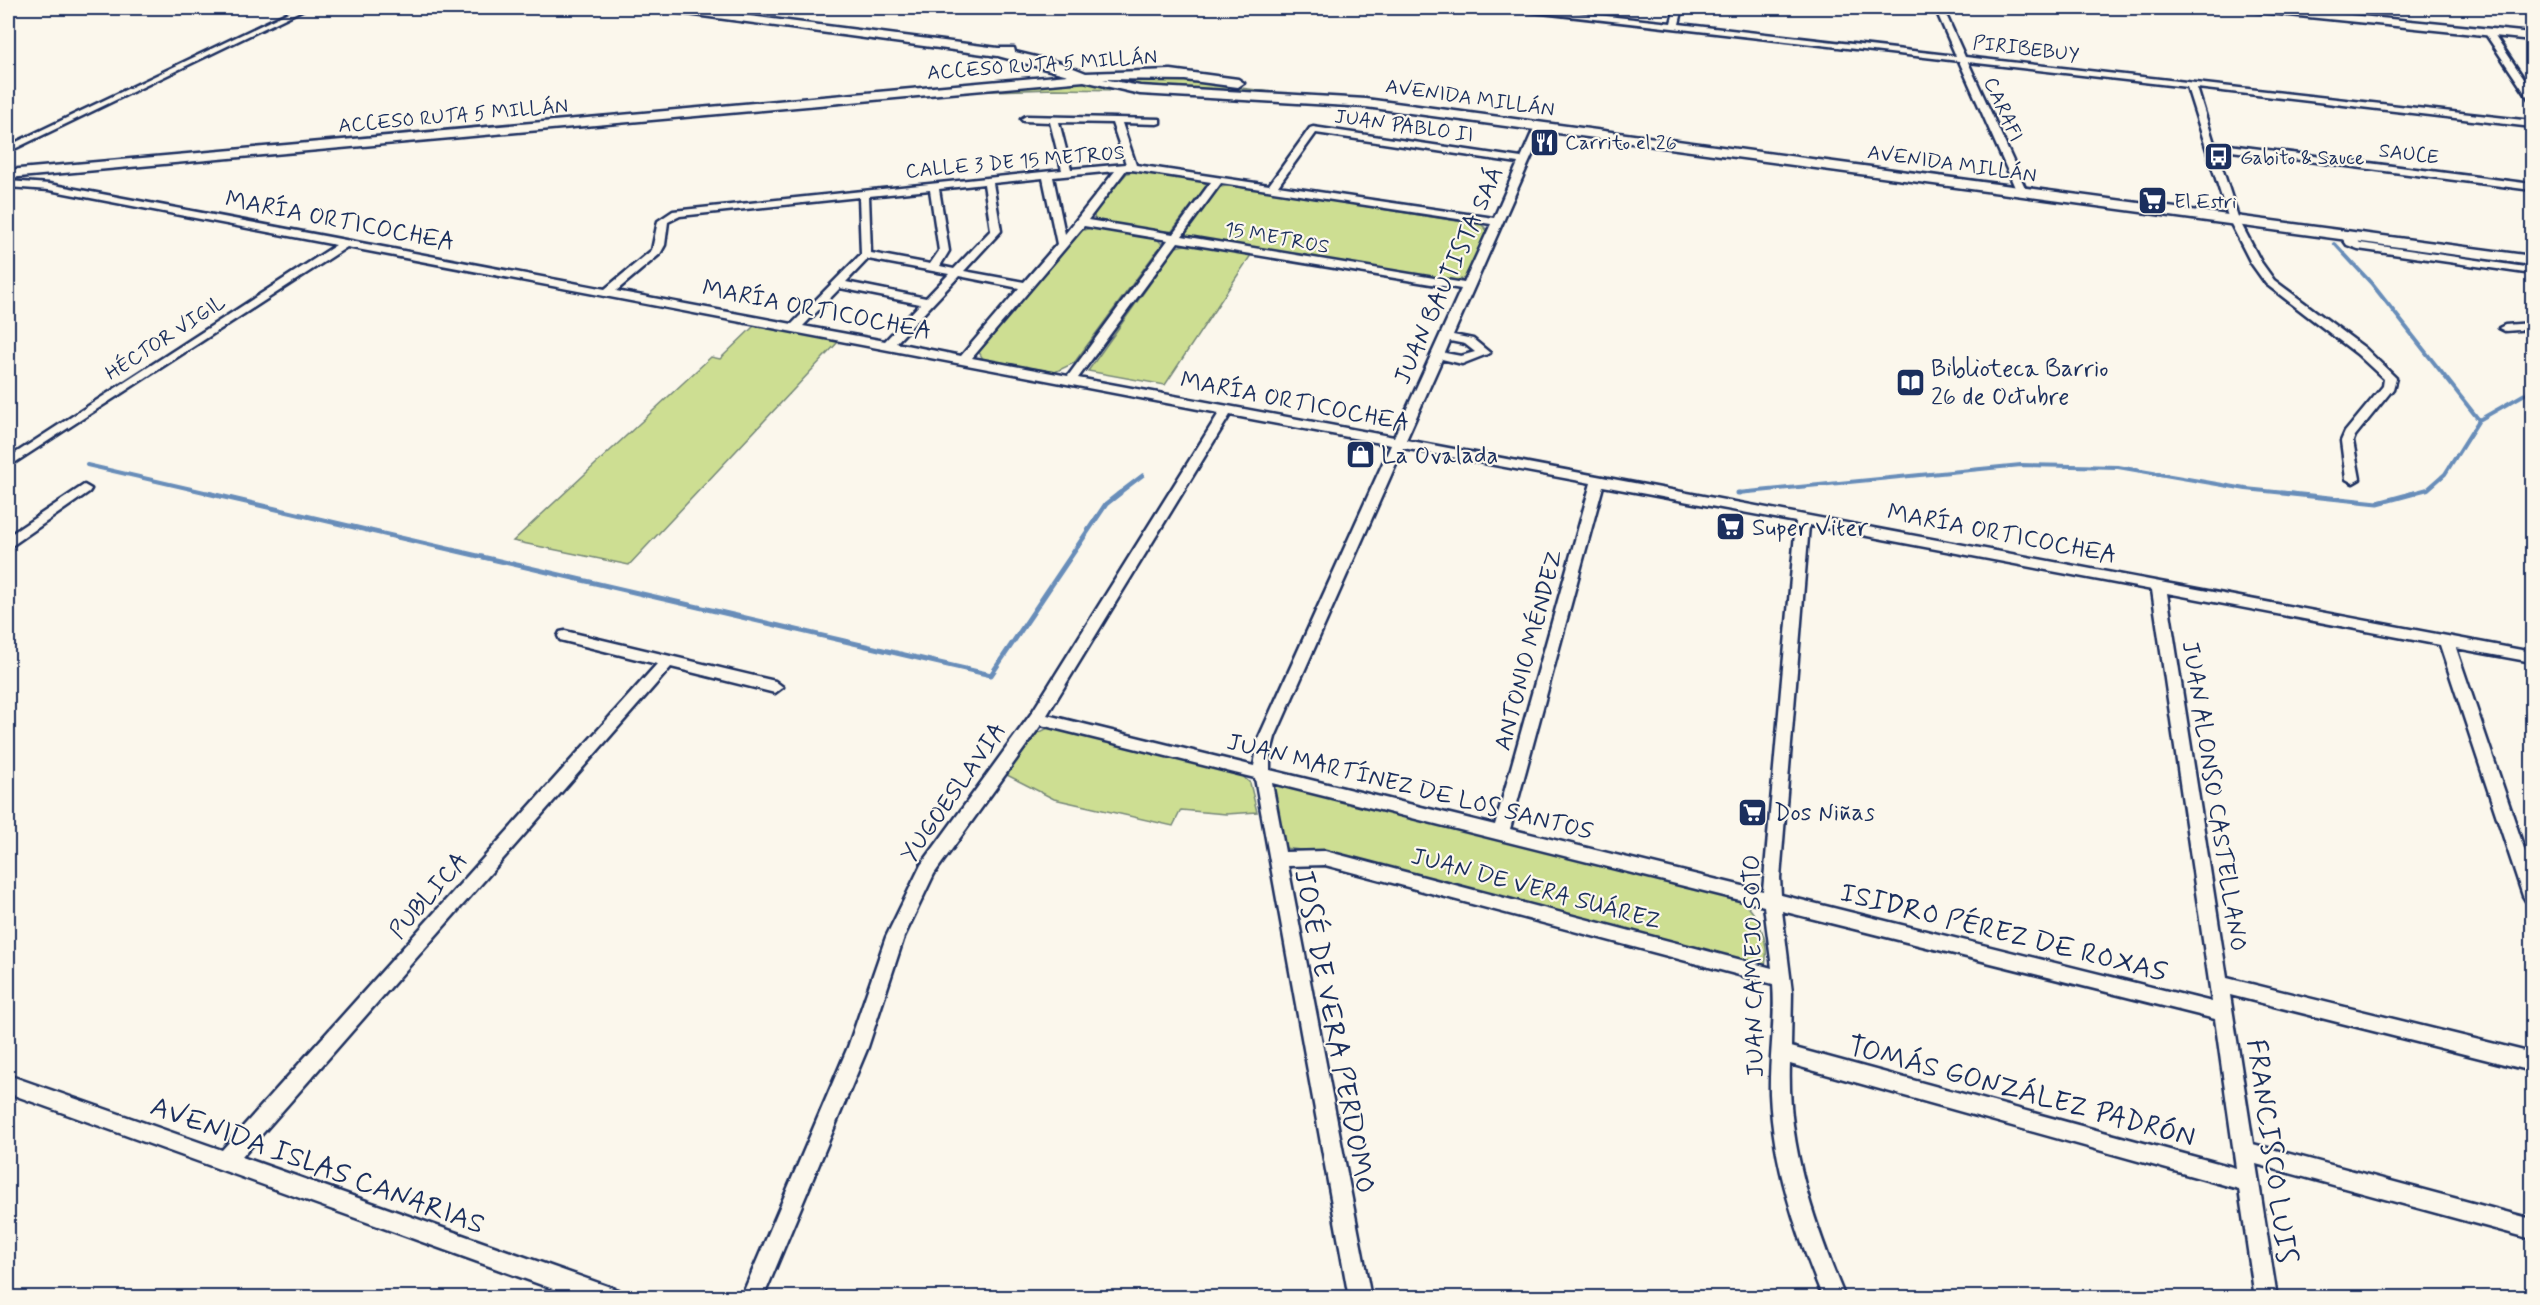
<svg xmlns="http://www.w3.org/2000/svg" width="2540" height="1305" font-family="Mynerve,sans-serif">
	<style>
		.green { fill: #cdde92; stroke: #748678; stroke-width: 1.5 }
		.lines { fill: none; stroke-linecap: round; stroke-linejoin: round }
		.stream-far1 { stroke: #678db9; stroke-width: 4 }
		.stream { stroke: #678db9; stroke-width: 5 }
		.street-casing { stroke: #1b2f5e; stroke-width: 5 }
		.secondary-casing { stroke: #1b2f5e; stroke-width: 5 }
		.street { fill: #fbf7ec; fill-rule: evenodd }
		.secondary { fill: #fbf7ec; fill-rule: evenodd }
		.labels { text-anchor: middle; stroke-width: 4.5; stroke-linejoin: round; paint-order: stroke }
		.far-street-label { font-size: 20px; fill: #1b2f5e; stroke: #fbf7ec }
		.far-poi-label { font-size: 20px; fill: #1b2f5e; stroke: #fbf7ec; text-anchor: start }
		.street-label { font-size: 24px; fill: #1b2f5e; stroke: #fbf7ec }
		.poi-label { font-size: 24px; fill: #1b2f5e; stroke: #fbf7ec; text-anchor: start }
		.near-street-label { font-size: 28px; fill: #1b2f5e; stroke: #fbf7ec }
	</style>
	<rect width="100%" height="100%" fill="#fbf7ec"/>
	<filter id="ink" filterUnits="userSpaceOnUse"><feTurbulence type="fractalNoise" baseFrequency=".0167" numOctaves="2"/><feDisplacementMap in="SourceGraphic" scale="12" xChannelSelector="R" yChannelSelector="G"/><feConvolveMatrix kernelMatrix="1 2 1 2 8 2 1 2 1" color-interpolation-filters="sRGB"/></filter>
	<g filter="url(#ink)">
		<!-- green -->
		<path class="green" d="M1153,77L1304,96L1140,88L1093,78Z
			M1082,79L1124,90L1055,89L928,93Z
			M1138,171L1201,180L1207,185L1172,231L1160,232L1095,220L1093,212L1127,173Z
			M1231,185L1482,225L1488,231L1465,278L1455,281L1188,237L1184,231L1216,188Z
			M1094,227L1156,238L1162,244L1074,363L1055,372L983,359L979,352L1077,232Z
			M1189,244L1251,255L1165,385L1088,371L1176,247Z
			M754,326L839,341L629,565L513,541L711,357L720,359Z
			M1050,727L1236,770L1250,783L1257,812L1226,814L1181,810L1173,826L1054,799L1005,774L1036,734Z
			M1281,784L1738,899C1758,910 1770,943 1765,966L1756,967L1317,852L1284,848L1281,844L1270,788Z"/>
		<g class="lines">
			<!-- stream-far1 -->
			<path class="stream-far1" d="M2335,244L2372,284L2479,420
				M87,465L213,494
				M1738,493L2021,465L2118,467L2246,489L2296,494
				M1118,494L1143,475
				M2409,494L2428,489L2445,474L2479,420L2532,390"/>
			<!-- stream -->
			<path class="stream" d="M207,493L991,675L1106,504L1120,493
				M1738,493H1740
				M2282,493L2378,503L2415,493"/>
			<defs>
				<path id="street" d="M297,8H306L8,152V146Z
					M1512,8H1533L1671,23L1675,8H1683L1679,24L1956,56L1935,8H1943L1965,57L2532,121V127L2197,88L2214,143L2532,184V190L2216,149L2239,220L2261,262L2274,280L2365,348L2396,378L2393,389L2355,436L2353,441L2360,479L2353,483L2346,479L2341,441L2345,432L2383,386L2384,379L2357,354L2266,284L2251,263L2229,220L2187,87L1968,62L2027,192L2022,195L2017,192L1959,61L1516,10Z
					M2489,30L2492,31L2532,91V100L2529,99L2485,33Z
					M1026,116L1160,119V123L1157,124L1122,123L1136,165L1269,185L1310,128L1313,127L1521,158L1535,126L1543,124L1545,126L1453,335L1473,339L1490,353L1462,364L1442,359L1406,440L2532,652V662L2456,648L2532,872V903L2526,901L2523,896L2440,645L2167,593L2227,978L2532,1053V1071L2230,995L2253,1144L2532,1219V1239L2256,1164L2277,1298H2255L2239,1189L1790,1064C1787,1146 1814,1223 1845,1298H1823C1796,1232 1773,1165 1770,1094C1769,1057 1776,1021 1773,984L1325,865L1288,866L1371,1298H1349L1255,778L1041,725L934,874L904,937L868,1047L763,1298H741L848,1047L886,937L921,865L1031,714L1219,413L347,247L8,467V458L336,245L49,190L8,187V181L49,184L605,289L652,250L658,221L673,211L1062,170L1050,122L1023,121L1021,119ZM1059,122L1112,123L1126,164L1071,169ZM1316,133L1518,163L1494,218L1278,186ZM1126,170H1132L1211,182L1173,234L1088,220ZM1115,171L1065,234L1053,177ZM1043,178L1057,244L1024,282L964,271L1001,231L993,183ZM1221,183L1491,224L1464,283L1182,236ZM984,184L991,230L954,269L940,266L949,251L939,189ZM930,190L939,251L930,264L871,253L869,196ZM859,197L861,254L792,324L616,291L660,254L665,245L668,222L680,216ZM1084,226L1168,240L1068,376L972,358ZM1178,242L1461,289L1394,437L1078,378ZM868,259L949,274L926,298L846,282ZM959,276L1019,288L961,356L896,343ZM840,288L920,304L885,341L803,326ZM1450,341L1465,344L1475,352L1461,356L1445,353ZM1230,415L1391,445L1259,737L1254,766L1047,715ZM1403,448L1591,483L1495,825L1270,770V756L1275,737ZM1603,486L1796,522L1763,891L1510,829ZM1809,525L2152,590L2212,1002L1781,895L1780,878ZM1272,783L1764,906L1772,968L1325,851L1285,852ZM1782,911L2215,1019L2236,1168L1791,1047L1792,992Z
					M2345,232L2360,243L2532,268V274L2358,249L2347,245L2340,235Z
					M2532,323V329L2505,331L2499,328L2505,325Z
					M84,485L91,489L89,492L13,545L8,546V536Z
					M565,631L775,681L783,687L775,693L671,667L242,1157L610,1287L618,1290L621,1298H578L8,1093V1075L222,1150L657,664L560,640L558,636L560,632Z"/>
				<path id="secondary" d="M659,8H687L998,48H1014L1015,52L1061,63L1086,73L1171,70L1238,79L1244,83L1238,87L1185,80L1103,79L1140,86L1366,99L2532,256V265L1366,107L1140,94L1084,81L8,178V170L1068,75L998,56L665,11Z
					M2244,8H2278L2532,33V40L2249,11Z"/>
			</defs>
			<!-- street casing -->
			<use href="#street" class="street-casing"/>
			<!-- secondary casing -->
			<use href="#secondary" class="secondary-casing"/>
			<!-- street -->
			<use href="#street" class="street"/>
			<!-- secondary -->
			<use href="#secondary" class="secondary"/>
		</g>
	</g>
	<!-- icons -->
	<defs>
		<symbol id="restaurant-square" viewBox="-11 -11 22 22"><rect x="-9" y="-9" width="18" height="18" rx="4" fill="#1b2f5e" stroke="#fbf7ec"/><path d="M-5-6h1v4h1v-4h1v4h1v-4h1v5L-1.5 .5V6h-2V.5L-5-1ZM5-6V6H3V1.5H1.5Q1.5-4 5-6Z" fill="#fff"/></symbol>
		<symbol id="bus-square" viewBox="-11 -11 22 22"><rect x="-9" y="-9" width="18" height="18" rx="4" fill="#1b2f5e" stroke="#fbf7ec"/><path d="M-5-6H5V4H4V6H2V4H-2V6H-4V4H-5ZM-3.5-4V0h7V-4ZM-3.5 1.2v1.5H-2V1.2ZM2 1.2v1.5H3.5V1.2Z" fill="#fff"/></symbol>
		<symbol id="supermarket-square" viewBox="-11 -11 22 22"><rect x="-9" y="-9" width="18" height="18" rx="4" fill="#1b2f5e" stroke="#fbf7ec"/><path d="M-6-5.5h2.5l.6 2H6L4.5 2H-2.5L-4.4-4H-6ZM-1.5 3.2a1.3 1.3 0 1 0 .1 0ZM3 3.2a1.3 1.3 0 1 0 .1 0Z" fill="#fff"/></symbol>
		<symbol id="library-square" viewBox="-11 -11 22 22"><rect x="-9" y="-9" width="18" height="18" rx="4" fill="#1b2f5e" stroke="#fbf7ec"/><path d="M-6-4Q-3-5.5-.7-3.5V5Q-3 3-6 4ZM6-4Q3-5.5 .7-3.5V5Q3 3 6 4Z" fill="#fff"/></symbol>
		<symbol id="shop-square" viewBox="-11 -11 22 22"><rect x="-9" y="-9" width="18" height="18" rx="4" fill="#1b2f5e" stroke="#fbf7ec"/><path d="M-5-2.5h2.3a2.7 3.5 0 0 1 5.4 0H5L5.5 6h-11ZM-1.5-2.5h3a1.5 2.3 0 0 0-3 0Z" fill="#fff"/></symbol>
	</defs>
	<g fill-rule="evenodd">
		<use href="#restaurant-square" x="1528" y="126" width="33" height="33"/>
		<use href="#bus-square" x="2202" y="140" width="33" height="33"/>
		<use href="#supermarket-square" x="2136" y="184" width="33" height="33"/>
		<use href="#library-square" x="1894" y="366" width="33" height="33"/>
		<use href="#shop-square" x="1344" y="438" width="33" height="33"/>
		<use href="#supermarket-square" x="1714" y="510" width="33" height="33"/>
		<use href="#supermarket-square" x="1736" y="796" width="33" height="33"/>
	</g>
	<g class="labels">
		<!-- far-street labels -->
		<g class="far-street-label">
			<text transform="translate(2026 48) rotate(7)" y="7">PIRIBEBUY</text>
			<text transform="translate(1042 64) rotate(-4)" y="7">ACCESO RUTA 5 MILLÁN</text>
			<text transform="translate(1470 97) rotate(8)" y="7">AVENIDA MILLÁN</text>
			<text transform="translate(2004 109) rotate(66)" y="7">CARAFI</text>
			<text transform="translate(453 115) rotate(-5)" y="7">ACCESO RUTA 5 MILLÁN</text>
			<text transform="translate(1404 125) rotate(8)" y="7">JUAN PABLO II</text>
			<text transform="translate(2409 153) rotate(7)" y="7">SAUCE</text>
			<text transform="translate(1015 161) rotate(-5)" y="7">CALLE 3 DE 15 METROS</text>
			<text transform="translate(1952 163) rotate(8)" y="7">AVENIDA MILLÁN</text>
			<text transform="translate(1277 237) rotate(10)" y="7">15 METROS</text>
			<text transform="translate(165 337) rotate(-33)" y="7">HÉCTOR VIGIL</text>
		</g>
		<!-- far-poi labels -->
		<g class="far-poi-label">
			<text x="1565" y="149">Carrito el 26</text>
			<text x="2240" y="164">Gabito &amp; Sauce</text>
			<text x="2174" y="208">El Estri</text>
		</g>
		<!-- street labels -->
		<g class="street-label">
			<text transform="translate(340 220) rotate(11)" y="8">MARÍA ORTICOCHEA</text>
			<text transform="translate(1448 275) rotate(-66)" y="8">JUAN BAUTISTA SAÁ</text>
			<text transform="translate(817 309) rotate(11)" y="8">MARÍA ORTICOCHEA</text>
			<text transform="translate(1295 401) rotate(11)" y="8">MARÍA ORTICOCHEA</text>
			<text transform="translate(2002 533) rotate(11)" y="8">MARÍA ORTICOCHEA</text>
			<text transform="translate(1528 650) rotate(-75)" y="8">ANTONIO MÉNDEZ</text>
			<text transform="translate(1410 786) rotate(14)" y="8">JUAN MARTÍNEZ DE LOS SANTOS</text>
			<text transform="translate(953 792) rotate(-55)" y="8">YUGOESLAVIA</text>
			<text transform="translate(2215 796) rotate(81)" y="8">JUAN ALONSO CASTELLANO</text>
			<text transform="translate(1536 888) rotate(15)" y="8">JUAN DE VERA SUÁREZ</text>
			<text transform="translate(428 895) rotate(-49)" y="8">PUBLICA</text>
			<text transform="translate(1753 966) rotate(-91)" y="8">JUAN CAMEJO SOTO</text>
		</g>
		<!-- poi labels -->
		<g class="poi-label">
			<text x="1931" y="376">Biblioteca Barrio<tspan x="1931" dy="28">26 de Octubre</tspan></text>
			<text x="1381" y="463">La Ovalada</text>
			<text x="1752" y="535">Super Viter</text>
			<text x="1774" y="820">Dos Niñas</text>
		</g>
		<!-- near-street labels -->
		<g class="near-street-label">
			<text transform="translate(2004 931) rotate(14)" y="10">ISIDRO PÉREZ DE ROXAS</text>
			<text transform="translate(1336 1031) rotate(79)" y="10">JOSÉ DE VERA PERDOMO</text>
			<text transform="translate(2022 1090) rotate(15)" y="10">TOMÁS GONZÁLEZ PADRÓN</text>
			<text transform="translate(2273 1151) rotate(82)" y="10">FRANCISCO LUIS</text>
			<text transform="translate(318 1164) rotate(20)" y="10">AVENIDA ISLAS CANARIAS</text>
		</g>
	</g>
	<!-- margin -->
	<rect width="2540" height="1305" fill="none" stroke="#fbf7ec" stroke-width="30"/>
	<rect x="15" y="15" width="2510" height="1275" fill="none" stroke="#1b2f5e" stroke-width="2" filter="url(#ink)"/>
</svg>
